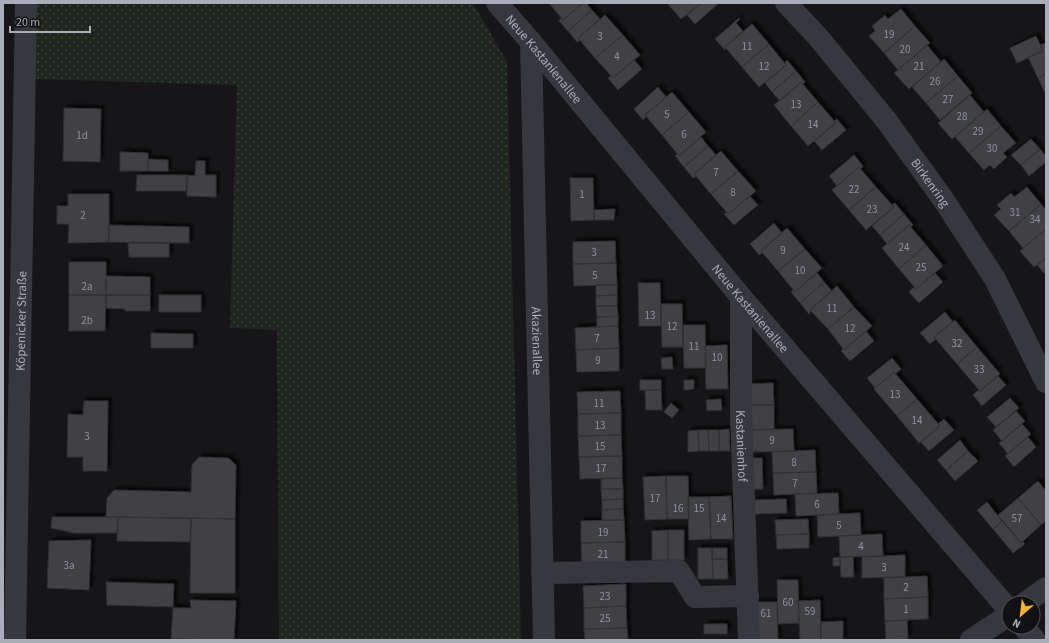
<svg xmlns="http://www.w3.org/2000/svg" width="1049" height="643" font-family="'Source Sans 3',sans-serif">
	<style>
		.grass { fill: url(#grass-dots) }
		.building { fill: #404145; stroke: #303034; filter: url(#shadow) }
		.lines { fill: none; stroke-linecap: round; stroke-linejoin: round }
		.minor { stroke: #37383d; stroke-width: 22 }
		.labels { text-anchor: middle; stroke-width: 3; stroke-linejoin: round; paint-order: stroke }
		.number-label { font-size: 11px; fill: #8e929b }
		.street-label { font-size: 13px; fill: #a8adb8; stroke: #111113 }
	</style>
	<defs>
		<pattern id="grass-dots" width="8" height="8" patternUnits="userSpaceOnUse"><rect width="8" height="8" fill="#1e261f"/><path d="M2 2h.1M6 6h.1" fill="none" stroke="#3c433d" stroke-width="1.8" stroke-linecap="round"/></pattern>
		<filter id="shadow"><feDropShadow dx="3.5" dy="-3.5" stdDeviation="1" flood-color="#0009"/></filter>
	</defs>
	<rect width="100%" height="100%" fill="#161618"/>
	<!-- grass -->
	<path class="grass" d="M36,3H473L507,62L521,640H279L277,330L230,328L237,85L34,79Z"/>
	<!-- building -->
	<path class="building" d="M549,3H583L563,20Z
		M583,3H586L592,10L568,31L559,21L561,18L563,20Z
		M667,3H701L681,19Z
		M701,3H719L695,24L687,15Z
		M901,9L915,26L884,53L869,36L875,31L872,26L885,15L888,19Z
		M592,10L600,19L578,38L580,40L577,42L568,31Z
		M605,15L623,35L595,58L578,38Z
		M739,18L740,19L736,23L743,31L725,47L726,49L725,50L715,39Z
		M752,24L769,44L742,67L725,47Z
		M915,26L930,43L898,70L884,53Z
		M623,35L640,55L613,78L595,58Z
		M1036,36L1043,51L1017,63L1010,48Z
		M1046,43V74L1038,78L1028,57L1043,51L1040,45Z
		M769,44L786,65L759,87L742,67Z
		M927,45L941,62L909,89L894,73Z
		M944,59L958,76L926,103L912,87Z
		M634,60L642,69L618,90L608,78L611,76L613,78Z
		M787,60L796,71L772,92L765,83L786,65L785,62Z
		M796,71L805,82L803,84L801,82L780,101L772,92Z
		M1046,74V95L1038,78Z
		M958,76L972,93L940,120L926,103Z
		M801,82L818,102L791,126L774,105Z
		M658,87L666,97L645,115L646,117L643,120L634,109Z
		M672,92L689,112L662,135L645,115Z
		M970,95L984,112L952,139L938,123Z
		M818,102L836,123L808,146L791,126Z
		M64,108L101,109L100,162L63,161Z
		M987,109L1001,126L969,153L955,137Z
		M689,112L706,132L679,156L662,135Z
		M837,119L846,130L822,150L814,141L836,123L834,121Z
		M1001,126L1016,143L1003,153L1007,157L994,169L990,165L984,170L969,153Z
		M701,137L708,146L684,167L675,156L677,154L679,156Z
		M1031,139L1040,149L1021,165L1011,155Z
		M708,146L716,155L694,174L696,176L693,178L684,167Z
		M1040,149L1046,156V162L1029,176L1021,165Z
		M721,151L738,171L711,194L694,174Z
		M120,152L148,153V171H120Z
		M854,155L863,166L861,169L859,167L837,186L829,176Z
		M148,159L168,160V171H148Z
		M196,161H205V175H216V197L187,196V175L195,176Z
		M859,167L876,187L849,210L832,190Z
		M738,171L756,191L728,214L711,194Z
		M137,175H187L186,191H136Z
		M570,178H593L594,220L571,221Z
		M876,187L894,207L866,230L849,210Z
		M1027,187L1041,204L1009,231L994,215L1001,209L997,205L1011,193L1014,197Z
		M68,194H109V242L68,243L69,224H57V206H68Z
		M750,196L758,205L734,225L724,214L727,212L728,214Z
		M895,203L904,214L880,235L872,226L894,207L892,205Z
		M1041,204L1046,210V229L1023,248L1009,231Z
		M615,209L614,220H594V210Z
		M904,214L913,225L911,227L909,225L887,244L880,235Z
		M774,223L782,233L761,251L762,253L759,255L750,244Z
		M109,225L189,227V243L109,242Z
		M909,225L926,245L899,269L882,248Z
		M787,228L805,249L778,271L761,251Z
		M1046,229V258L1034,267L1020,251Z
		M615,241L616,263L573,264V242Z
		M128,243H169V257H129Z
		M926,245L943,266L916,289L899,269Z
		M805,249L822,268L795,292L778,271Z
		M1046,258V275L1037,265Z
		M69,262H106V295H69Z
		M616,263L617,285L574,286L573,264Z
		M817,273L824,282L800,303L791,292L793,290L795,292Z
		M935,273L943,282L919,303L909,292L914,287L916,289Z
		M106,276L150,277V295H106Z
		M824,282L832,291L810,310L811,311L809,314L800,303Z
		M638,283H660L661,326H639Z
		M596,285H617V295L596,296Z
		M837,286L854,307L828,329L810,310Z
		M69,295H106L105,331H69Z
		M106,295H150V311H125V309L106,308Z
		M159,295H201V312H159Z
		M617,295V306H596V296Z
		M661,304H682L683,347H662Z
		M596,306H617L618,316L597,317Z
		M854,307L872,326L844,350L828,329Z
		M945,312L953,322L934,337L936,339L930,344L920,333Z
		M618,316V326L597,327V317Z
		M955,320L977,347L957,364L934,337Z
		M683,325H705L706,368H684Z
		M618,326L619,348L576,350L575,328Z
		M866,331L874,341L850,361L841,351L843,349L844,350Z
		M151,333L193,334V348H151Z
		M727,345L728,389H706L705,346Z
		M977,347L1000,374L980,391L957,364Z
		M619,348V371L577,372L576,350Z
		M672,357L673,369H662L661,358Z
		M892,358L901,369L895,374L894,372L875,388L867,378Z
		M894,372L917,399L897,416L874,389Z
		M998,376L1006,385L982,406L973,395L978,390L980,391Z
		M640,380H661V390H640Z
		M684,380H694V389L684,390Z
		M773,383L774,405H751L750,384Z
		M645,390H661L662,410H646Z
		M620,391L621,413L578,414L577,392Z
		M1010,398L1019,408L996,427L987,417Z
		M721,399L722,410L707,411L706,400Z
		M917,399L940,426L919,443L897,416Z
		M84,401H108L107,471H83V457H67L68,414L83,415Z
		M671,403L679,410L672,418L664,412Z
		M751,405H774V429L752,430Z
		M1016,411L1025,421L1002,441L993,430Z
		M621,413V435L578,436V414Z
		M944,419L954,430L929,451L921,442L940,426L938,424Z
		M1022,424L1031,434L1008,454L999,443Z
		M729,429L730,451H719V430Z
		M793,429L794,451L751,452L750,430Z
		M698,430L699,451L688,452V431Z
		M698,430H708L709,451H699Z
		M708,430H719V451H709Z
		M621,435L622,456L579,457L578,436Z
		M1028,437L1036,447L1014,467L1005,456Z
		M960,440L968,451L946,470L937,460Z
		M815,450L816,472L773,473L772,452Z
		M968,451L978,461L955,481L946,470Z
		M622,456V478L580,479L579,457Z
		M199,457L228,458L236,465L235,519L106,517L107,498L114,490L191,492L192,465Z
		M752,458H762L763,489H753Z
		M816,472L817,493L774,495L773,473Z
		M666,476H688L689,519H667Z
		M666,476L667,519L645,520L643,477Z
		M622,478L623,489H601V479Z
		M1038,481L1046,491V521L1041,525L1018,498Z
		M601,489H623V499L602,500Z
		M838,493L839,514L796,516L795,494Z
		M731,496L733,539H711L709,497Z
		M688,497H709L711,539L689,540Z
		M1018,498L1041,525L1021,543L998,515Z
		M623,499V509L602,510V500Z
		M786,499L787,513L753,514V500Z
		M987,502L1002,521L993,529L977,510Z
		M623,509L624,520H602V510Z
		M860,513L861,535L818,537L817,515Z
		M52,517H118L117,533H74L51,528Z
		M118,517L191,518L190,542L117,541Z
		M191,518L235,519V593H190Z
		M808,519L809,534L776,535L775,520Z
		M624,520L625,542L581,543V521Z
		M1002,521L1021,543L1022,541L1025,544L1013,553L993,529Z
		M668,530V560H652V531Z
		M668,530H684V560H668Z
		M809,534V548L777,549L776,535Z
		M882,534L883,556L840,557L839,536Z
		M91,540L89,590L47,588L49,541Z
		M625,542V564L582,565L581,543Z
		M698,548H712L713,579H698Z
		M712,548H727V559H712Z
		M905,555V577L862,578V557Z
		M840,557V566H833V558Z
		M840,557H853L854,577H841Z
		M712,559H727L728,579H713Z
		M927,576L928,597L884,599V578Z
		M777,580H798L799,623L778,624Z
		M106,582L174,584L173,607L107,605Z
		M626,584V606L584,608L583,586Z
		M928,597V619L885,621L884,599Z
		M190,600L236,601L234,640L171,639L173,608H191Z
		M820,600L821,640H800L798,601Z
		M755,602H777L778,640H756Z
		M626,606L627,628L584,629V608Z
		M907,620L908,639L886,640L885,621Z
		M843,621V640H821V622Z
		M704,624H727V634H704Z
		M627,628L628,640H585L584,629Z"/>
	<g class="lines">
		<!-- minor -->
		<g class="minor">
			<path id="s1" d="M497,3L531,42L741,297L1009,610"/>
			<path id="s2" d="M786,3L818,37L886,120L943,199L995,279L1046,382"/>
			<path id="s3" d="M531,42L544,640"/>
			<path id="s4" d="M741,297V417L749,640"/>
			<path d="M542,573L679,571L695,597L748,596"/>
			<path d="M1025,603L1046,588"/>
			<path d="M1024,627L1035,640"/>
			<path id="s5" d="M15,640L26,3"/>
			<path d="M971,640L1009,615"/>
		</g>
	</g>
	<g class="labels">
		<!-- number labels -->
		<g class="number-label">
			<text x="889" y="38">19</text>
			<text x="600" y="40">3</text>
			<text x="747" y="50">11</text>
			<text x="905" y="53">20</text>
			<text x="617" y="60">4</text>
			<text x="764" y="70">12</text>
			<text x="919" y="70">21</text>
			<text x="935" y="85">26</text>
			<text x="948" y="103">27</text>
			<text x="796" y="108">13</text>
			<text x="667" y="118">5</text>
			<text x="962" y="120">28</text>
			<text x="813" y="128">14</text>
			<text x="978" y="135">29</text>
			<text x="684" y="138">6</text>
			<text x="82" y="139">1d</text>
			<text x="992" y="152">30</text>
			<text x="716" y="176">7</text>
			<text x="854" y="193">22</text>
			<text x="733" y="196">8</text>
			<text x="582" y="198">1</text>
			<text x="872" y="213">23</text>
			<text x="1015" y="216">31</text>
			<text x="83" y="219">2</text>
			<text x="1035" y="223">34</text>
			<text x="904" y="251">24</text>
			<text x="783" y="254">9</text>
			<text x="594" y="256">3</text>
			<text x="921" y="271">25</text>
			<text x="800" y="274">10</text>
			<text x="595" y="279">5</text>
			<text x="87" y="290">2a</text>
			<text x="832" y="312">11</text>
			<text x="650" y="319">13</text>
			<text x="87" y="324">2b</text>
			<text x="672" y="330">12</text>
			<text x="850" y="332">12</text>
			<text x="597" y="342">7</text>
			<text x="957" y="347">32</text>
			<text x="694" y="350">11</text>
			<text x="717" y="361">10</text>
			<text x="598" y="364">9</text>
			<text x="979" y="373">33</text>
			<text x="895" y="398">13</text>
			<text x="599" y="407">11</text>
			<text x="917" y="424">14</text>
			<text x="600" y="429">13</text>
			<text x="87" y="440">3</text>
			<text x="772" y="444">9</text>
			<text x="600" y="450">15</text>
			<text x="794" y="466">8</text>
			<text x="601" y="472">17</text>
			<text x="795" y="487">7</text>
			<text x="655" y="502">17</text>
			<text x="817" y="508">6</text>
			<text x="678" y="512">16</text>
			<text x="699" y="512">15</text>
			<text x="721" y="522">14</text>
			<text x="1017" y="522">57</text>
			<text x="839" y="529">5</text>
			<text x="603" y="536">19</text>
			<text x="861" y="550">4</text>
			<text x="603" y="558">21</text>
			<text x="69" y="569">3a</text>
			<text x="884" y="571">3</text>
			<text x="906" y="591">2</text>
			<text x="605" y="600">23</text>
			<text x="788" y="606">60</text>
			<text x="906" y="613">1</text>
			<text x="810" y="615">59</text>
			<text x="766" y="617">61</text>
			<text x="605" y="622">25</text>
		</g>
		<!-- street labels -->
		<g class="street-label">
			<text dy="5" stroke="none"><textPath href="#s1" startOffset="73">Neue Kastanienallee</textPath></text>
			<text dy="5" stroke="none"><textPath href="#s2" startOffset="231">Birkenring</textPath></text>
			<text dy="5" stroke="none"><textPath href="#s1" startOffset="397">Neue Kastanienallee</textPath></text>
			<text dy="5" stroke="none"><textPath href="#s5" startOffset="319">Köpenicker Straße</textPath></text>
			<text dy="5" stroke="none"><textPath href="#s3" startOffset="299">Akazienallee</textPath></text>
			<text dy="5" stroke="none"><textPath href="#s4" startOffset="149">Kastanienhof</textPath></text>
		</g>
	</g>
	<!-- border -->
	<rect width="1049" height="643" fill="none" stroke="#a8adb8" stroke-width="8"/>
	<!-- north arrow -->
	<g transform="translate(1021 615) rotate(208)"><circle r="19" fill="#111113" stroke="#4d4f55"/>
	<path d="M0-3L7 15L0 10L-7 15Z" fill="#f2b134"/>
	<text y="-6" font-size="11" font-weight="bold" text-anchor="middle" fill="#a8adb8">N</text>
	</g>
	<!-- scale -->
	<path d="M10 26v6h80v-6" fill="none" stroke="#a8adb8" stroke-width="2"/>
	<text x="16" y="26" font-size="12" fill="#a8adb8" stroke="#111113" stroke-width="3" paint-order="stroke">20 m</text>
</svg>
